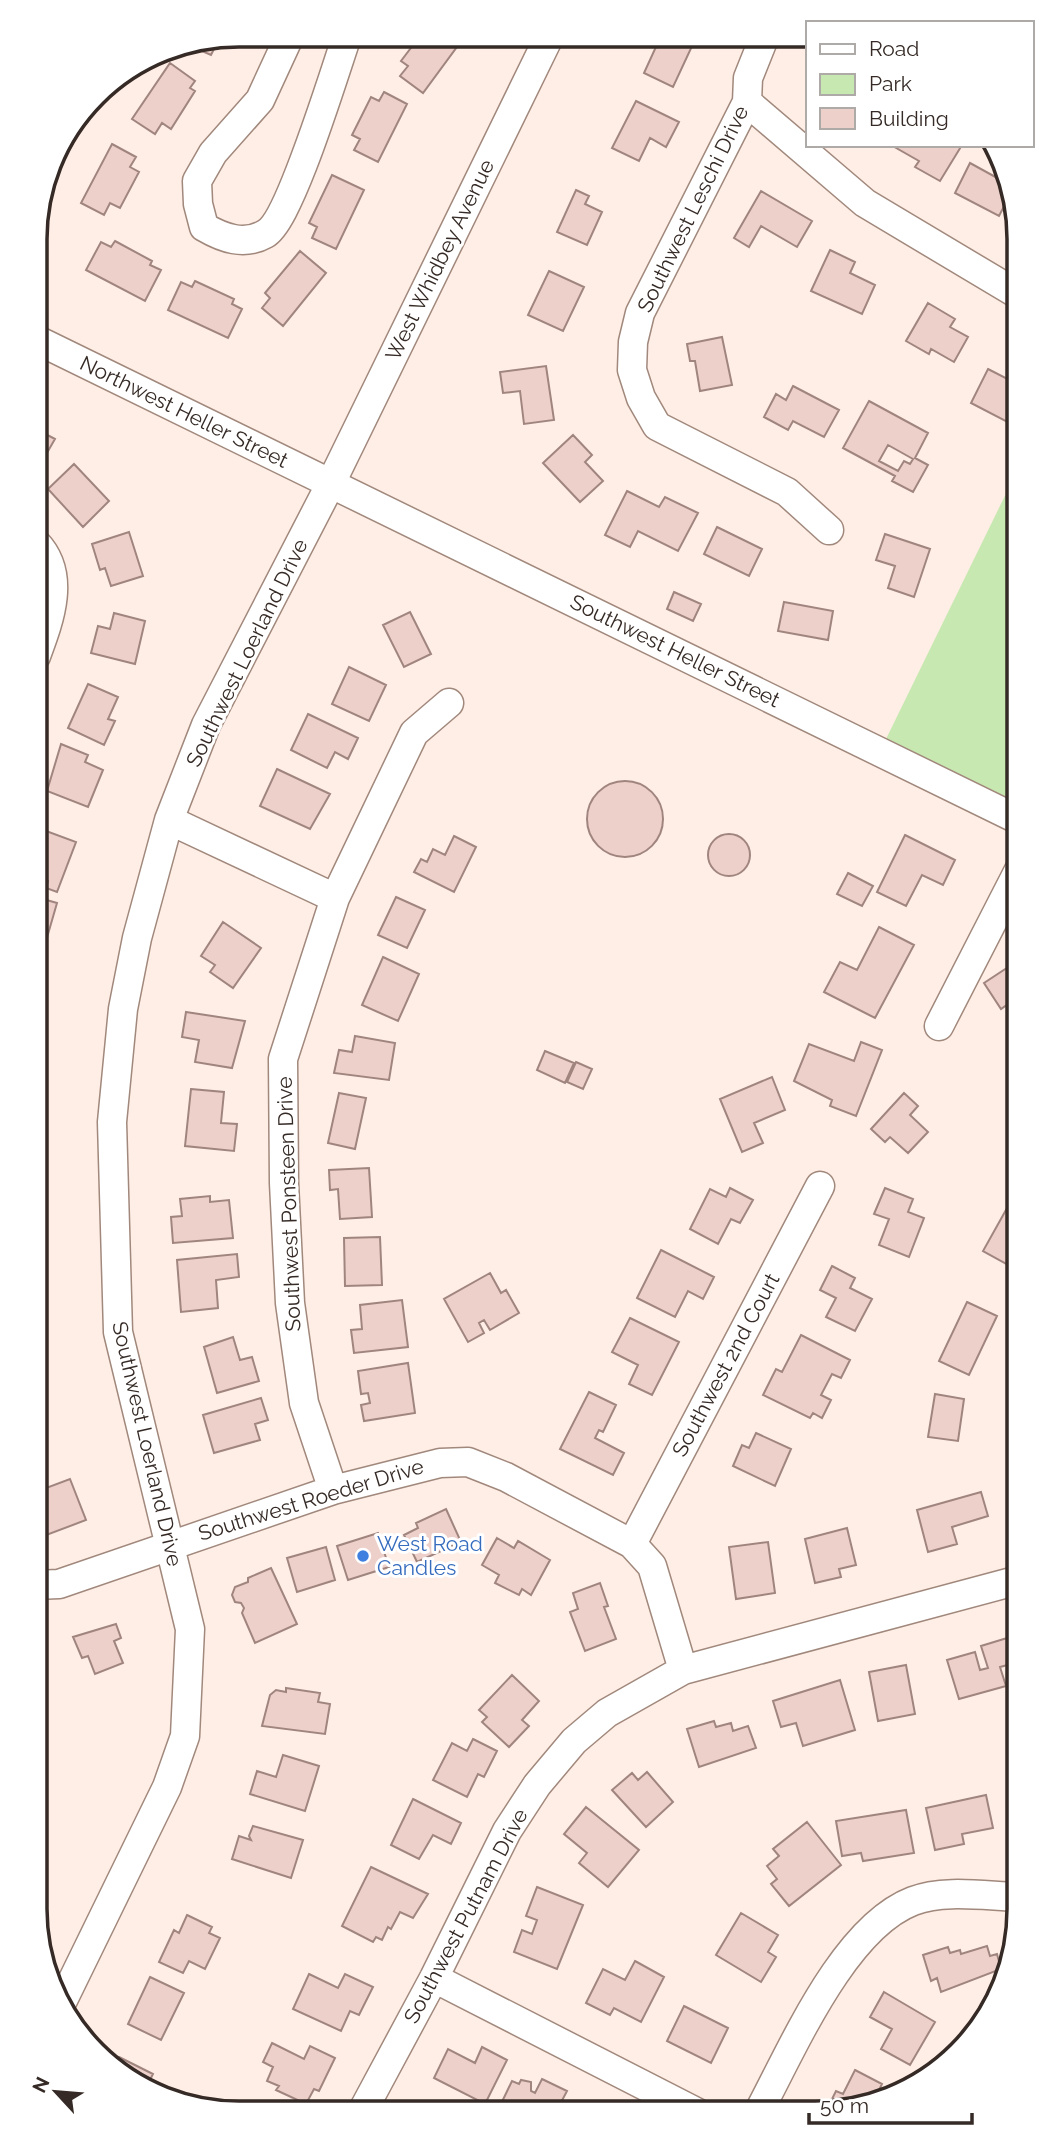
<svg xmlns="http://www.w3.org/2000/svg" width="1054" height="2148" font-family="Raleway,sans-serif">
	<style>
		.green { fill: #c8e8b1 }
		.building { fill: #eed0ca; stroke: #a0857f; stroke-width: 2; fill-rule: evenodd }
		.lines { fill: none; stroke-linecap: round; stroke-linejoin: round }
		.minor-casing { stroke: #a1887c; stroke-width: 31 }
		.minor { stroke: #fff; stroke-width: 28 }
		.shop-dot { fill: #3f7fe0; stroke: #fff; stroke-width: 2.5 }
		.labels { text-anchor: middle; stroke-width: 6; stroke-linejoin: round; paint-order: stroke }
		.street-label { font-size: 21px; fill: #352a25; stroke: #fff }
		.shop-label { font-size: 21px; fill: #366cbe; stroke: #fff; text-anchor: start }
		.rim { fill: none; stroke: #352a25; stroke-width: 3.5 }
	</style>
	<rect width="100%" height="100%" fill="#ffeee6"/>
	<!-- green -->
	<path class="green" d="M1019,467V803L886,739Z"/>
	<!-- building -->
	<path class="building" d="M420,36H458L462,40L423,93L400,76L408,66L401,61Z
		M229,37L225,46L217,43L211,55L188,45Z
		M660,38H679L693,44L673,87L644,73Z
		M170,63L195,81L190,88L195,91L171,129L162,123L155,134L132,119Z
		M384,92L407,104L378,162L354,150L360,139L352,135L371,97L379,101Z
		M636,101L679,122L666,147L650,138L639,161L612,148Z
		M112,144L136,157L130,167L139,172L120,208L110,203L104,215L81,203Z
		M891,145H962L940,181L915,167L919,161Z
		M970,163L1010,185L1011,193L999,216L955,193Z
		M332,175L364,190L336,249L312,238L317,227L309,223Z
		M576,190L589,196L585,204L602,212L587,245L557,232Z
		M761,191L812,221L797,247L761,226L749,247L734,238Z
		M115,241L152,261L150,265L161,270L145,301L86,270L101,242L111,247Z
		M830,250L855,262L850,273L875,285L862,314L811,291Z
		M300,251L326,273L283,326L262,308L270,298L265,293Z
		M549,271L584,287L563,331L528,315Z
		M195,281L234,299L232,304L242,309L228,338L168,310L181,282L192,287Z
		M928,303L955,319L950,327L968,337L954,362L931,349L929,354L906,341Z
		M722,337L732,385L700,391L695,361H690L687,344Z
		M546,366L554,420L524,424L520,391L503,393L500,372Z
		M988,369L1019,385V428L971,403Z
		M793,386L839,410L824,437L793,421L788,430L764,417L776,394L786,400Z
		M869,401L928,433L915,458L928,465L913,492L892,481L895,476L843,448ZM888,445L913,459L910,464L904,461L898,471L879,461Z
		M36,429L55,439L36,472Z
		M573,435L592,455L585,462L603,481L580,502L543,463Z
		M74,464L109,501L83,527L48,489Z
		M627,491L659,507L665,497L698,513L678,551L638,531L630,547L605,535Z
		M717,527L762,549L749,576L704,554Z
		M129,532L143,576L111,586L105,568L100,570L92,544Z
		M885,534L930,549L914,597L888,588L895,566L876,560Z
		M674,592L701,604L693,621L667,609Z
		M784,602L833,611L828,640L778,631Z
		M410,612L431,654L404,667L383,625Z
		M114,613L145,621L135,664L91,653L98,626L110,629Z
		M349,667L386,685L369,721L332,704Z
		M88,684L118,697L108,719L115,721L104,745L68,728Z
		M308,714L358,738L348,759L335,752L327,768L291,750Z
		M61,744L88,755L85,762L103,770L88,807L47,791Z
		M277,769L330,794L310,829L260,806Z
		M587 819a38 38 0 1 1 76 0a38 38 0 1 1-76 0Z
		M38,828L76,842L57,892L46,888L48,881L36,876Z
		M708 855a21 21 0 1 1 42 0a21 21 0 1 1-42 0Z
		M905,835L955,860L943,885L922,875L906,906L877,892Z
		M454,836L476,847L454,892L414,872L421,859L427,862L433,849L445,855Z
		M848,873L873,886L862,906L837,894Z
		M36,897L57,903L42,955L36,953Z
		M396,897L425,910L407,948L378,935Z
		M223,922L261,948L233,988L210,972L215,965L201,956Z
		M879,927L914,945L875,1018L824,992L840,962L857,970Z
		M383,957L419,974L398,1021L362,1005Z
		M1019,960V1009L1016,1011L1011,1002L1001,1009L984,983Z
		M186,1012L245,1021L232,1068L195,1062L199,1040L182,1037Z
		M355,1036L395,1043L389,1080L334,1073L339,1050L352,1052Z
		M861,1042L882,1050L856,1116L830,1106L832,1100L794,1081L809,1044L854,1061Z
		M545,1051L574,1063L565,1083L537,1070Z
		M576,1062L592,1069L583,1089L567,1082Z
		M772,1077L785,1110L754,1123L763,1143L742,1152L720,1099Z
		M191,1089L224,1092L221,1123L237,1124L234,1151L185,1146Z
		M339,1093L366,1098L355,1149L328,1143Z
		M904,1093L918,1106L910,1115L928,1132L908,1153L890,1137L885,1142L871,1129Z
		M369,1168L372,1217L340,1219L338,1189L330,1190L329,1170Z
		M730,1188L753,1200L740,1223L731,1219L718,1244L690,1229L710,1189L726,1197Z
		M885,1188L913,1199L908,1212L924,1218L909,1257L879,1245L889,1219L874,1214Z
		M210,1196V1202L229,1200L233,1238L173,1243L171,1217L182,1216L180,1199Z
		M1011,1201L1019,1206V1271L983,1251Z
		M380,1237L382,1285L345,1286L344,1238Z
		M661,1250L714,1277L703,1299L688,1291L675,1317L637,1298Z
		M237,1254L239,1277L216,1280L218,1308L181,1312L177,1260Z
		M832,1266L855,1278L850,1288L872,1299L855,1331L826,1317L836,1298L820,1290Z
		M490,1273L501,1293L506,1290L519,1313L490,1330L484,1320L479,1323L484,1333L468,1342L444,1299Z
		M402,1300L408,1347L354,1353L351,1330L362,1329L360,1305Z
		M967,1302L997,1316L969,1375L939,1361Z
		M630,1318L679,1342L652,1395L629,1384L638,1365L612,1352Z
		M801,1335L850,1360L841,1378L832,1374L821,1395L831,1400L822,1418L813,1413L810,1418L763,1395L776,1369L782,1372Z
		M233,1337L240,1360L252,1357L259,1381L217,1393L204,1347Z
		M408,1363L415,1413L364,1421L361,1405L370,1403L368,1393L361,1394L358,1371Z
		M589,1392L616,1405L603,1432L599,1430L595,1438L624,1453L613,1475L560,1449Z
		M935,1394L964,1399L958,1441L928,1437Z
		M261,1398L268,1420L255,1424L260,1440L214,1453L203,1415Z
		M756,1433L791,1449L775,1486L733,1466L742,1445L749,1448Z
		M70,1479L86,1520L41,1537L35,1522V1509L44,1505L38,1491Z
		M981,1492L988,1516L952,1527L957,1544L928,1552L917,1510Z
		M446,1509L461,1542L417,1562L404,1535L418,1528L416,1523Z
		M847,1528L856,1565L839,1569L841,1577L815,1583L805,1539Z
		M378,1533L389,1567L348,1580L337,1546Z
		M497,1538L514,1548L518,1541L550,1560L531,1595L522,1589L519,1595L495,1583L499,1575L482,1565Z
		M768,1542L775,1593L736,1599L729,1547Z
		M326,1547L335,1580L297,1592L287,1558Z
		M271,1568L297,1624L255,1643L242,1613L244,1608L241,1603L235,1602L232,1595L235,1587L248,1582V1578Z
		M600,1583L608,1606L604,1607L616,1639L585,1651L570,1612L578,1609L573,1593Z
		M116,1624L121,1638L114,1641L123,1663L95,1674L88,1656L82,1658L73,1637Z
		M1007,1638L1015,1663L1000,1667L1006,1686L959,1699L947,1660L975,1652L980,1670L988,1668L981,1646Z
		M906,1665L915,1714L878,1721L869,1672Z
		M512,1675L539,1701L522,1720L529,1726L509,1747L482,1722L487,1717L479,1710Z
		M840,1680L855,1730L803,1746L796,1723L781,1727L773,1701Z
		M286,1688L320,1693L318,1702L330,1704L325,1734L262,1726L270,1695L276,1690L286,1692Z
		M714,1721L716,1727L731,1723L733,1731L748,1726L756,1748L699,1767L687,1729Z
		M473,1739L497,1751L484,1777L478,1774L467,1797L433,1780L452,1743L467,1751Z
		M283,1755L319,1766L305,1811L250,1794L257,1771L276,1777Z
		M647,1772L673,1802L646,1827L612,1790L632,1773L638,1780Z
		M986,1795L993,1828L962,1834L964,1844L935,1850L926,1808Z
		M413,1799L461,1823L451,1844L433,1835L419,1859L391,1845Z
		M1019,1805V1835L1013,1836L1007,1808Z
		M586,1807L639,1850L608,1887L579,1863L587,1853L564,1834Z
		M906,1810L914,1853L863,1861L861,1853L842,1856L836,1821Z
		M807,1822L841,1865L789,1906L771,1884L777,1879L767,1866L779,1856L773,1849Z
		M253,1826L303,1840L291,1878L232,1859L239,1836L251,1840L249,1836Z
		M371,1867L428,1894L413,1918L400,1912L391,1929L388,1927L382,1940L376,1937L373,1942L342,1926Z
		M537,1887L583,1905L557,1969L514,1952L522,1930L532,1934L537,1920L526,1916Z
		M741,1913L778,1935L768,1952L776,1957L761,1982L716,1955Z
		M187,1915L212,1927L209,1933L220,1938L205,1969L189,1961L183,1973L159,1962L174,1930L179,1933Z
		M987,1946L990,1956L997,1954L1001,1969L941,1992L937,1978L931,1981L923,1955L948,1947L950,1953L960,1950L961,1954Z
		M635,1961L664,1977L641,2022L614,2008L610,2015L586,2003L603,1969L625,1980Z
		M309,1974L338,1988L345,1974L373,1987L359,2015L350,2011L341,2031L293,2009Z
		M150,1977L184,1993L161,2040L128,2024Z
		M884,1992L935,2022L910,2065L881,2049L892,2029L870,2017Z
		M684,2006L728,2028L711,2063L667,2041Z
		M272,2043L304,2059L310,2046L335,2058L319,2091L314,2089L306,2104L276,2090L279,2086L267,2081L273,2067L263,2062Z
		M482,2047L507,2060L485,2104L434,2078L448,2049L475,2063Z
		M119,2057L153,2074L149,2082L114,2067Z
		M855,2070L882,2084L872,2104L826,2111L836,2091L843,2094Z
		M542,2079L567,2091L556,2112H497L512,2081L519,2084L521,2080L531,2082V2091L535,2093Z"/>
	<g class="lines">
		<defs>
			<path id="minor" d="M290,35L260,100L213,153L197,181L198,204L204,227C223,238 244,246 265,234C290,221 335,70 347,36
				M764,38L748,78L747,102L640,313L633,342L632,370L641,398L657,426L787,492L829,530
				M747,102L865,203L1019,295
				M37,340L1019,820
				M36,656C49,621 67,575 36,543
				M169,820L335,898
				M939,1026L1019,870
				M333,1490L304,1403L290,1303L284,1183L283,1059L335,898L414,733L449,703
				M632,1544L820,1186
				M35,1585L59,1584L333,1490L440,1463L468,1462L506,1477L632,1544L652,1566L683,1670
				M434,1978L698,2113
				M63,2000L167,1787L185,1736L190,1629L118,1332L112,1122L123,1009L137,938L169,820L206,725L331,483L549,37
				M362,2112L434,1978L507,1831L537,1785L574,1741L607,1713L683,1670L1019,1580
				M758,2113C792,2050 843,1928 913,1901C944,1889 985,1896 1019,1897"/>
		</defs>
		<!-- minor casing -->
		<use href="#minor" class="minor-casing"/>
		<!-- minor -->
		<use href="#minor" class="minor"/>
	</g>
	<!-- markers -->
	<circle class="shop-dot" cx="363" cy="1556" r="7"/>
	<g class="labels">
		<!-- street labels -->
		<g class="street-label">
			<text transform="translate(693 209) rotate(-64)" y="7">Southwest Leschi Drive</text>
			<text transform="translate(440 260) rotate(-64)" y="7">West Whidbey Avenue</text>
			<text transform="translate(184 412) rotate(26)" y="7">Northwest Heller Street</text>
			<text transform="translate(675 651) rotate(26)" y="7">Southwest Heller Street</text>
			<text transform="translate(247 653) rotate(-64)" y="7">Southwest Loerland Drive</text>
			<text transform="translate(289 1204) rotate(-92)" y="7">Southwest Ponsteen Drive</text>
			<text transform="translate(726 1365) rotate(-62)" y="7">Southwest 2nd Court</text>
			<text transform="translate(147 1444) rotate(77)" y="7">Southwest Loerland Drive</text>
			<text transform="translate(311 1500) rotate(-17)" y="7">Southwest Roeder Drive</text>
			<text transform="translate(466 1916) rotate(-62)" y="7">Southwest Putnam Drive</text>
		</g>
		<!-- shop labels -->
		<g class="shop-label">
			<text x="377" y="1551">West Road<tspan x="377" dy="24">Candles</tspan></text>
		</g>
	</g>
	<!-- crop -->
	<path d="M0 0H1054V2148H0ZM239 47H815A192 192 0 0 1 1007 239V1909A192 192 0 0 1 815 2101H239A192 192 0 0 1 47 1909V239A192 192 0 0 1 239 47Z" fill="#fff" fill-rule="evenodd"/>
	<path class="rim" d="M239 47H815A192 192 0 0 1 1007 239V1909A192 192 0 0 1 815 2101H239A192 192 0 0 1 47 1909V239A192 192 0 0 1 239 47Z"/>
	<!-- legend -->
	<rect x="806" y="21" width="228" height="126" fill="#ffffff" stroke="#aeaaa8" stroke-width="2"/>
	<rect x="820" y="44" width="35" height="10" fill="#ffffff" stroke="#aeaaa8" stroke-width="2"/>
	<text x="869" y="56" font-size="21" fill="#352a25">Road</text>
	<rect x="820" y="74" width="35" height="21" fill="#c8e8b1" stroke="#aeaaa8" stroke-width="2"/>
	<text x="869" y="91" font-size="21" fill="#352a25">Park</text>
	<rect x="820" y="108" width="35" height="21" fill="#eed0ca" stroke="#aeaaa8" stroke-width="2"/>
	<text x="869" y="126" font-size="21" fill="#352a25">Building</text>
	<!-- north arrow -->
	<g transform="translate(56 2092) rotate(296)" stroke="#ffffff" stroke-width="5" paint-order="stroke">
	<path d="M0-5L12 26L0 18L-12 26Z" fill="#352a25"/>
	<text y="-10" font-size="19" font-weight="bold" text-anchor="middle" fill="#352a25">N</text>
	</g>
	<!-- scale -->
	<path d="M809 2113v10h163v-10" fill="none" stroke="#352a25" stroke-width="3.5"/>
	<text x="820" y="2113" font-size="21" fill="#352a25" stroke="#ffffff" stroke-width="5" paint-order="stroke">50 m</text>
</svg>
